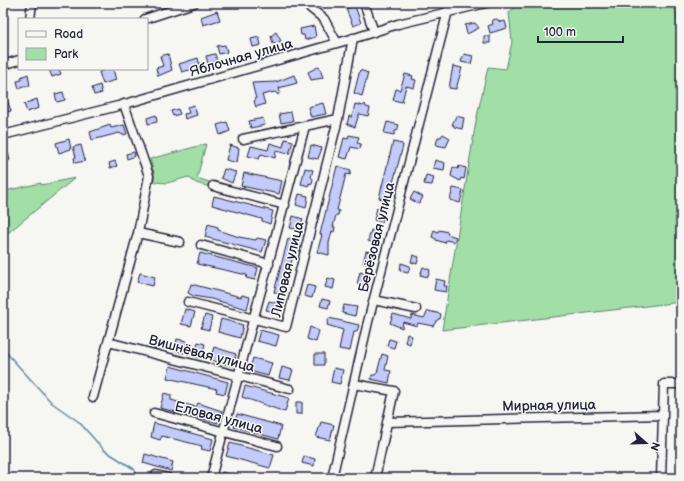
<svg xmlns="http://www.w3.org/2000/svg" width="684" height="481" font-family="'Balsamiq Sans',sans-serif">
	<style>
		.green { fill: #a1dfa7; stroke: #628071 }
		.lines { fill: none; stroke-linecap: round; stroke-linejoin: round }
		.stream { stroke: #6089a4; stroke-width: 1.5 }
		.building { fill: #c3cafc; stroke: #22223b }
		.minor-casing { stroke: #22223b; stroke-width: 11 }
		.minor { stroke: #f6f6f2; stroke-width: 8 }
		.labels { text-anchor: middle; stroke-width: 3; stroke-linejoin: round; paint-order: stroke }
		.street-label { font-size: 14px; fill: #22223b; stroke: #f6f6f2 }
	</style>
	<rect width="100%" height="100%" fill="#f6f6f2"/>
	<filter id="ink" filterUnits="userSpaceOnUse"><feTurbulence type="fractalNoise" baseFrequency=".025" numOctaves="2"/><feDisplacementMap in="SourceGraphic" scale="8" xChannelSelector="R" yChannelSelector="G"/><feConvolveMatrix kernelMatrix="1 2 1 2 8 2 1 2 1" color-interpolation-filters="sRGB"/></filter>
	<g filter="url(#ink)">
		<!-- green -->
		<path class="green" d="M525,3H674L681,37V302L442,330L476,121L488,67L506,69L512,42L509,12L519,5Z
			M206,144L197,178L215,184L214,188L196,183L188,177L167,183L154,182V173L150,159Z
			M75,178L3,237V198L7,196L5,191L41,183V185Z"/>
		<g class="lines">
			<!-- stream -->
			<path class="stream" d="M3,349L52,403L79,422L104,450L134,469L139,478"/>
		</g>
		<!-- building -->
		<path class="building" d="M355,6L361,23L353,26L346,9Z
			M217,11L220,20L203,25L201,17Z
			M497,19L500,22L505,21L507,28L490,33L488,26L493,24L492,20Z
			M475,23L479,28L467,34L465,25Z
			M314,26L316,37L305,40L304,35H301L300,29Z
			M276,32L281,41L273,44L271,36Z
			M484,36H490V43H484Z
			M259,37L261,45L253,47L251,39Z
			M225,45L227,52L219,54L217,46Z
			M168,54L172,70L158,76L156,68L163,66L160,56Z
			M215,54L217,61L208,64L206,56Z
			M464,54L473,56L471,64L461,62Z
			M198,58L200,67L182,72L179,64Z
			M453,66L462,68L456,89L449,88Z
			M318,67L320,68L323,78L311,80L308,72Z
			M49,69H59L61,74L52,77Z
			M107,69H113L116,80L103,84L99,72Z
			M360,70L368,73L362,96L354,93Z
			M28,74L30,86H23L19,89L17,81L22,80L21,77Z
			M405,74L413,76L412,79L416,80L414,88L406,86L402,102L393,100L396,89L400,90Z
			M294,75L297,83L279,88L280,92L278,95L275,92L262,95L265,104L256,107L254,101L256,99L252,83L276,82Z
			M100,85L102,93L94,95L92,88Z
			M63,92L65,100L57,102L55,94Z
			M7,99L11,111L3,113V100Z
			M37,99L39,108L27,112L24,104Z
			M323,103L326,114L311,117L308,107Z
			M355,104L363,106L365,104L366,107L370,108L368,116L359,114L355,127L347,124L349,116L352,117Z
			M194,105L197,115L185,119L184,114L189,113L187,107Z
			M178,109L180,114L173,116L171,111Z
			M291,112L293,121L281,123L279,114Z
			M156,115L157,122L148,124L147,118Z
			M456,116L464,118L462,129L454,127V125H452Z
			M263,118L265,125L251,128L249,121Z
			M227,122L230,131L220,135L217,125Z
			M387,122L399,125L397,131H395L394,135L384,133Z
			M110,125L111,128L124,125L127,134L123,135L119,133L92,140L90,132Z
			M443,134L450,138L446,147L436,145L438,137H441Z
			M349,135L359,137L357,143L361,144L360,149L351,147L347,159L339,157L344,138L348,139Z
			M69,139L71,149L59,153L56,143Z
			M285,139L293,141L289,154L276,151L275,158L261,154L259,159L248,156L251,146L268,150L270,143L283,147Z
			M393,142L402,144L403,146L388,201L379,198Z
			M81,145L85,161L75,163L74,158L76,157L73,147Z
			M230,145L239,148L237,163L226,160Z
			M311,145L322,148L318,159L308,157Z
			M134,152L135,156L127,159L126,154Z
			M8,153L10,160L3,162V154Z
			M435,160L445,163L444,170L433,168Z
			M115,161L117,166L110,168L109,163Z
			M337,166L351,170L350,175L346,174L337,210L339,211L338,215H336L333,227H335L334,232L332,231L329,243V255L317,252L322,235L320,234Z
			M459,166L466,168L464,179L461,178L460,181L451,176L453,167L458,169Z
			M305,168L313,170L311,177L313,179L312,184L309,183V186L301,184Z
			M224,169L236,172L232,183L221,178Z
			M244,173L282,181L279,194L241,186Z
			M426,175L434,177L432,185L424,184Z
			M453,188L463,190L460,203L450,200Z
			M414,192L423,197L419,204L410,199Z
			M299,194L308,196L306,208L296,205Z
			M214,196L273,211L270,224L262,221V219L212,205Z
			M377,208L385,210L382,222L374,220Z
			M293,216L303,219L299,230L290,228Z
			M208,224L218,227V230L239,237L256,240L257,238L266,240L262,252L205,237Z
			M371,230L380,232L376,244L368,241Z
			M434,230L438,232L439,230L448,232L447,234L456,237L454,242L446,240L445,243L436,240V239L432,237Z
			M288,239L296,241V244L283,294L274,292Z
			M366,251L374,253L371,265L363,263Z
			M200,253L258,268L255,280L246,278L247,275L197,264Z
			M413,255L419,257L417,264L411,262Z
			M401,263L410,266L408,273L400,271Z
			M423,267L430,270L428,277L420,275Z
			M360,272L369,275L366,286L357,284Z
			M140,273L155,277L153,286L137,282Z
			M328,278L335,280L333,289L325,287Z
			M436,279L445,281L444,286H447L446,292L434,290Z
			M191,284L241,297L242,295L250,297L247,309L211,299L193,296L188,293Z
			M307,285L315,287L312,298L304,296Z
			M322,299L330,301L328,308L320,306Z
			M269,301L281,304L279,313L266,310Z
			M344,305L357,307L355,316L342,313Z
			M185,309L195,312L191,326L181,324Z
			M428,311L441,314L440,319H438L433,326L418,323L417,326L403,322L402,328L390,323L393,314L411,319L412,315L424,318Z
			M205,315L212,317L209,330L201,328Z
			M329,318L359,325L357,332H354L350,351L339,349L343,330L327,325Z
			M221,319L243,325L240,338L218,332Z
			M310,327L319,331L316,342L307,339Z
			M260,330L279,335L276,346L257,341Z
			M407,334L412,336L410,344L405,342Z
			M177,339L187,341L184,353L174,350Z
			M389,339L396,341L394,348L387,346Z
			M198,342L205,344L201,358L194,356Z
			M214,347L236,354L233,366L210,360Z
			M315,354H324V365H315Z
			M382,354L388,356L385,370L391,371L389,383L371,379L372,375H375L377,373Z
			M253,358L272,363L268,376L249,371Z
			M170,366L228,382L225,394L216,392L217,389L167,378Z
			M282,367L293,370L290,380L279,378Z
			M334,368L343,370L340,384L331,382Z
			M245,386L289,398L285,412L242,397Z
			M164,393L171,395V400L196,407L198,403L222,411L218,423L160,408Z
			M296,402H302V414H296Z
			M237,414L281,426L278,439L234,427Z
			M321,422L334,425L330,440L316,437Z
			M154,423L213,439L210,451L201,449L202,446L162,436L160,440L151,437Z
			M230,443L274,455L270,468L226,456Z
			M145,454L173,462L171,471L143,463Z
			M304,456L315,459L314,466L302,463Z
			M222,472L238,476L237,478H220Z"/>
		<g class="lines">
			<defs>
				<path id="minor" d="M304,3L324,19L337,43
					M364,3L374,32
					M30,19L32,3
					M145,19L194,3
					M3,65L19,60
					M3,135L118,106L358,37L398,24L486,3
					M243,139L338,119
					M213,186L285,205
					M138,233L180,242
					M201,245L269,264
					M374,300L416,309
					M188,302L286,327L338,119L353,38
					M108,342L290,389
					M354,384L394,391L375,478
					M93,397L138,233L149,176L124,104
					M154,413L277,446
					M387,422L663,415L664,384H681
					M156,475L168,478
					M211,478L305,126
					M332,478L368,322L450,3
					M661,478L663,415"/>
			</defs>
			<!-- minor casing -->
			<use href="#minor" class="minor-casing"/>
			<!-- minor -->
			<use href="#minor" class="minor"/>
		</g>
	</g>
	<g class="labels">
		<!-- street labels -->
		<g class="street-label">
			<text transform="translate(241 57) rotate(-16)" y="5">Яблочная улица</text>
			<text transform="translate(376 237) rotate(-76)" y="5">Берёзовая улица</text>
			<text transform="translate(287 269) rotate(-76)" y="5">Липовая улица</text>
			<text transform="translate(202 353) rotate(15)" y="5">Вишнёвая улица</text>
			<text transform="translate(549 405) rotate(-1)" y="5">Мирная улица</text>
			<text transform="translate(219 417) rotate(15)" y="5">Еловая улица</text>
		</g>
	</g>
	<!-- margin -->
	<rect width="684" height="481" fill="none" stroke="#f6f6f2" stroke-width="16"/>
	<rect x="8" y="8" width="668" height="465" fill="none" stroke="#22223b" stroke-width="1.5" filter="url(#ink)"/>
	<!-- legend -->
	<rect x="18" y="18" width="130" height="52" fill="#f6f6f2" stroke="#a1a1a9"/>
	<rect x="26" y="31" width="20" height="6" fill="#f6f6f2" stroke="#a1a1a9"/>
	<text x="54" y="38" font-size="12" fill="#22223b">Road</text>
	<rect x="26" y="48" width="20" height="12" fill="#a1dfa7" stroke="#a1a1a9"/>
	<text x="54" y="58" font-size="12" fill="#22223b">Park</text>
	<!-- north arrow -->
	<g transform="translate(646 443) rotate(110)" stroke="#f6f6f2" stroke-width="3" paint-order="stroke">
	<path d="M0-3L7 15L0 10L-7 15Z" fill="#22223b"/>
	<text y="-6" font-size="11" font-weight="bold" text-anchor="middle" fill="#22223b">N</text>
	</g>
	<!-- scale -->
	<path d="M538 36v6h85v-6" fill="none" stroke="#22223b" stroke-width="2"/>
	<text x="544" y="36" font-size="12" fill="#22223b" stroke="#f6f6f2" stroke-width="3" paint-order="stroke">100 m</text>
</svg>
